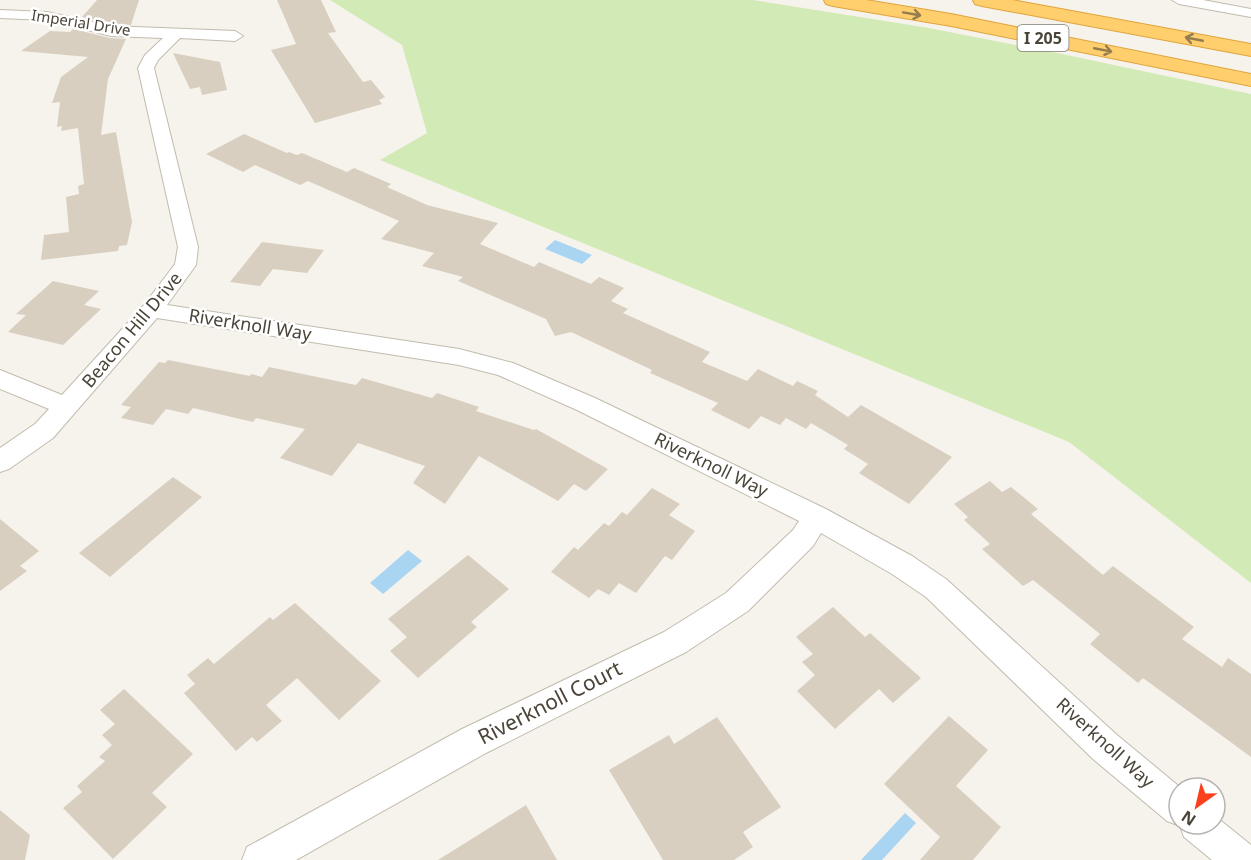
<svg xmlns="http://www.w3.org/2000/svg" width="1251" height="860" font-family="'Noto Sans',sans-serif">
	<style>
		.green { fill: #d2eab5 }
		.water { fill: #a9d4f2 }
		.building { fill: #d8cfc1 }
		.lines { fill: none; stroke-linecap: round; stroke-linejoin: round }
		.minor-casing { stroke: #c2bbae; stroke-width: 2 }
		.highway-casing { stroke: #e0a43c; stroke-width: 2 }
		.minor { fill: #fff; fill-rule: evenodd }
		.highway { fill: #ffcf6e; fill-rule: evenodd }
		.oneway { stroke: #937c4e }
		.labels { text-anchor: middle; stroke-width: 5; stroke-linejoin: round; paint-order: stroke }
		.far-street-label { font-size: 15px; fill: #4b4439; stroke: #fff }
		.shield { fill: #fff; stroke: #817c74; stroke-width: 1.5 }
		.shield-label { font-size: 16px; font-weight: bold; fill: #4b4439 }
		.street-label { font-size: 18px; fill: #4b4439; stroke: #fff }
		.near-street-label { font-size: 21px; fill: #4b4439; stroke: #fff }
	</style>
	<rect width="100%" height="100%" fill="#f6f3ec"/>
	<!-- green -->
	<path class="green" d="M330,0H753L929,28L1062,54L1251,94V583L1069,442L380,160L427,133L402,45Z"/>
	<!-- water -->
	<path class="water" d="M555,240L592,255L582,264L545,249Z
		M408,550L422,561L383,594L370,583Z
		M905,813L916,823L882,860H861Z"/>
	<!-- building -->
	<path class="building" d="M97,0H139L131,25L111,24L82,17Z
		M277,0H321L336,32L328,33L363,82L371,80L385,97L379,100L382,104L315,123L271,50L296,44Z
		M73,29L110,38L126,39L108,79L101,135L116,132L132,222L127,245L119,246L118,251L41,260L44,235L69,232L66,197L79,194L78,186L84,184L78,128L61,131L62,126L57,127L60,102L52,103L61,77L88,57L21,51L50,31L70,32Z
		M173,53L220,62L227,90L202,95L200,87L190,89Z
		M244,134L287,153L289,152L297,155L302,153L347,172L354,168L391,184L387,187L427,205L498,223L480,244L534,267L539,262L591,284L599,277L624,288L611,301L628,309L623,313L710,352L702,362L747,381L758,369L793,386L797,381L818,391L815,395L848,417L861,405L952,457L909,504L859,473L868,464L844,449L848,445L811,423L806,429L786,418L780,425L761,416L749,429L711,410L718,403L650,373L652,370L571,332L555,336L546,319L458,281L463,277L422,266L434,253L381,239L399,221L308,181L300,185L255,165L243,172L206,154Z
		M262,242L324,250L307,273L273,269L260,286L230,282Z
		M53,281L99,291L84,305L101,309L63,345L8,332L26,315L16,314Z
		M168,360L250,376L251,374L262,377L269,367L356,385L362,378L432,398L437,393L479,407L476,411L534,430L536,429L608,469L586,491L574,484L558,501L479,456L445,504L413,483L425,466L358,443L332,476L280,458L305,429L256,418L253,422L193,408L188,414L166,409L153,425L121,418L131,407L121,405L159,362L165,363Z
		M173,477L202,497L110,577L79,553Z
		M990,481L1002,492L1011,487L1038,509L1031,514L1103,575L1113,566L1194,627L1182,639L1222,667L1228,658L1251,674V757L1143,678L1138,683L1090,644L1100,634L1033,580L1023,586L982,549L990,544L964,520L968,517L954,504Z
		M652,488L680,504L669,515L695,531L672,560L665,556L636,593L619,583L609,595L598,589L589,598L551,572L574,547L578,550L604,523L609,526L622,512L627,515Z
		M0,519L39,551L20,566L27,571L0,591Z
		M468,555L509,589L471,622L477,627L418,678L390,651L407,637L388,619Z
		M295,603L381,681L339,720L297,678L266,705L282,721L257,742L252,737L236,751L184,693L195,684L187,675L208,658L214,664L270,617L273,620Z
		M833,607L865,637L870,633L921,678L893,703L879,689L835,729L797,691L815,675L802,662L813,654L796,637Z
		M124,689L193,754L152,793L167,807L113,859L63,808L82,792L77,786L105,761L99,757L112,745L102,735L115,724L100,710Z
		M949,716L988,750L956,786L1001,827L973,860H920L940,837L884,784Z
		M717,717L781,807L743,832L753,847L734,860H663L609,770L669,735L674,744Z
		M526,805L557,860H438Z
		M0,810L30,835L25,860H0Z"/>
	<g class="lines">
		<defs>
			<path id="minor" d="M1172,0H1203L1251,9V17L1179,4Z
				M0,10L47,12L111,26L235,31L243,36L235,41L180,38L158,60L154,68L198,247L196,265L167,305L459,349L513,363L595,398L826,509L912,556L946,579L1117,735L1181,788H1179V824H1215V816L1251,845V860H1212L1184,837L1180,826L1167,821L1093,759L926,597L892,574L821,533L813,546L748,611L686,652L486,753L296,860H242L247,847L462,729L664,632L726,593L793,530L799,521L577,410L498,375L459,365L157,318L53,438L9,469L0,472V448L35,424L49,409L0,389V370L62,395L144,305L175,264L178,247L138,68L145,55L163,38L111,36L47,20L0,18Z"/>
			<path id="highway" d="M824,0H866L951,14L1251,74V86L951,26L833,6L826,4Z
				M973,0H1012L1251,44V56L982,6L975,4Z"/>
		</defs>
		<!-- minor casing -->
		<use href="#minor" class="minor-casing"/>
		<!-- highway casing -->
		<use href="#highway" class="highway-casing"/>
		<!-- minor -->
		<use href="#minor" class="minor"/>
		<!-- highway -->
		<use href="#highway" class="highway"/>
	</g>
	<!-- one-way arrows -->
	<defs><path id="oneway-shaft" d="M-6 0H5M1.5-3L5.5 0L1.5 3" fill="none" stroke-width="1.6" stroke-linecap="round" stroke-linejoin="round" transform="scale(1.5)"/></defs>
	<g class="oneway">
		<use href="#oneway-shaft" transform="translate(912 14) rotate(10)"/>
		<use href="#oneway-shaft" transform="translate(1194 39) rotate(-169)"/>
		<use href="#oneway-shaft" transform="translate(1103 50) rotate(11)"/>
	</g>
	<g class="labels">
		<!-- far-street labels -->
		<g class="far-street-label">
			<text transform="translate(81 23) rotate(9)" y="5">Imperial Drive</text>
		</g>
		<!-- shield labels -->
		<rect class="shield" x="1017.5" y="25" width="51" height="26" rx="4.5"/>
		<g class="shield-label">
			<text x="1043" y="44">I 205</text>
		</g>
		<!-- street labels -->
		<g class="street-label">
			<text transform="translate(250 325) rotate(9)" y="6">Riverknoll Way</text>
			<text transform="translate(132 330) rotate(-50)" y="6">Beacon Hill Drive</text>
			<text transform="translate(711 465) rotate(26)" y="6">Riverknoll Way</text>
			<text transform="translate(1105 743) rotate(42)" y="6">Riverknoll Way</text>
		</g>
		<!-- near-street labels -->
		<g class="near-street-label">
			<text transform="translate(550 703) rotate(-27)" y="7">Riverknoll Court</text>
		</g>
	</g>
	<!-- north arrow -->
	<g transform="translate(1197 806) rotate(214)"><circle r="28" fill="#ffffff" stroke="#b7b4b0" stroke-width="1.5"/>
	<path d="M0-4.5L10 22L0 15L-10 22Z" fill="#fc3f1d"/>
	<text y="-9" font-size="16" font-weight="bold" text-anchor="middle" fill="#4b4439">N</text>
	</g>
</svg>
